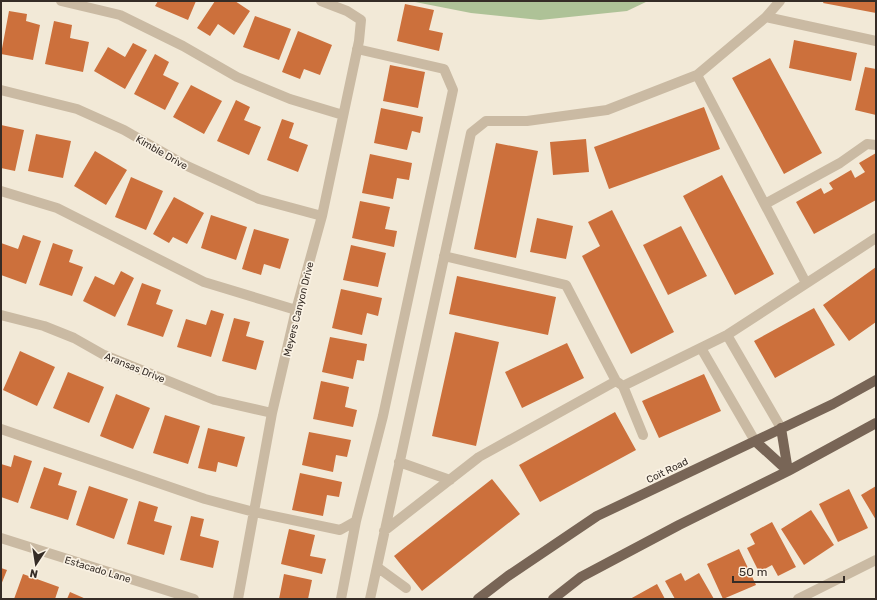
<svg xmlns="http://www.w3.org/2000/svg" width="877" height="600" font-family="Rubik,sans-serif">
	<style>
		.green { fill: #aec297 }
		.building { fill: #cc703c }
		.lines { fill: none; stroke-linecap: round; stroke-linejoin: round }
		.minor { stroke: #cabaa3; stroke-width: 10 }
		.major { stroke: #786556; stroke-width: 10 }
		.labels { text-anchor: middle; stroke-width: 3.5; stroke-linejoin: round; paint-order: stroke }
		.street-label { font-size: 10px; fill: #352c26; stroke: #faf2e4 }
	</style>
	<rect width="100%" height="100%" fill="#f2e9d7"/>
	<!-- green -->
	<path class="green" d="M410,1H648L627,11L540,20L471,13Z"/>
	<!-- building -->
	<path class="building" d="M158,1H196L188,20L155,6Z
		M215,1H235L250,11L234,35L218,24L210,36L197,28Z
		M824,1H876V13L823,3Z
		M405,4L434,10L429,30L443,33L439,51L397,41Z
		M9,11L27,14L26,21L40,25L33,60L1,54Z
		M255,16L291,29L279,60L243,47Z
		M54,21L72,25L70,38L89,42L83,72L45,64Z
		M298,31L332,45L320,75L304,69L300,79L282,72Z
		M794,40L857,53L851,81L789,68Z
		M133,43L147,50L125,89L94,71L108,47L125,57Z
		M155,54L169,62L163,75L179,83L165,110L134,94Z
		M770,58L822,153L784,174L732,78Z
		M390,65L425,72L418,108L383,101Z
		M865,67L876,69V115L855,110Z
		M191,85L222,101L204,134L173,117Z
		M236,100L250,107L244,120L261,127L249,155L217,141Z
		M704,107L720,149L609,189L594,147Z
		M381,108L423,117L420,133L412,131L407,150L374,143Z
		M282,119L294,123L289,138L308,145L298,172L267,160Z
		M1,125L24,130L15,171L1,168Z
		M36,134L71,141L63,178L28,171Z
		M586,139L589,172L553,175L550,142Z
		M496,143L538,151L516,258L474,249Z
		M95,151L127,170L106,205L74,186Z
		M876,153V200L814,234L796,202L821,188L824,194L833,189L829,183L851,170L855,178L865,172L859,163Z
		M370,154L412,163L409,180L397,178L393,199L362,193Z
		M722,175L774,274L735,295L683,196Z
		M131,177L163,191L146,230L115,217Z
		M174,197L204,213L187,244L173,237L169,243L153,234Z
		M360,201L390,207L385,229L397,231L394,247L352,238Z
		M612,210L674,332L631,354L582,256L600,246L588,222Z
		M211,215L247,227L236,260L201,248Z
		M537,218L573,226L566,259L530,252Z
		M681,226L707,276L668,295L643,245Z
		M254,229L289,239L280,269L264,264L261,275L242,269Z
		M23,235L41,241L26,284L1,275V243L18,249Z
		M53,243L73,250L69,262L83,267L72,296L39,285Z
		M351,245L386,253L378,287L343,280Z
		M876,267V322L849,341L823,305Z
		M121,271L134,278L115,317L83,301L95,276L114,285Z
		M457,276L556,297L548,335L449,314Z
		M142,283L161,290L156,304L173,310L163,337L127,325Z
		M341,289L382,298L378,316L367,313L362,335L332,328Z
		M814,308L835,345L775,378L754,341Z
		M211,310L224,314L211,357L177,347L186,319L206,325Z
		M234,318L250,322L246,336L264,341L256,370L222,361Z
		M455,332L499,342L476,446L432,436Z
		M330,337L367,344L364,361L357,360L353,379L322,372Z
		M567,343L584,378L522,408L505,372Z
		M20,351L55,367L37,406L3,390Z
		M68,372L104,387L89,423L53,408Z
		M704,374L721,411L659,438L642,401Z
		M321,381L349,387L345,407L357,410L353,427L313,419Z
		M116,394L150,408L133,449L100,436Z
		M615,412L636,450L540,502L519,465Z
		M165,415L200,426L188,464L153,453Z
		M208,428L245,437L237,467L218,462L216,472L198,468Z
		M309,432L351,440L347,457L336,455L333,472L302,465Z
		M14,455L32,461L18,503L1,497V464L11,467Z
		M44,467L62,473L58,485L77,491L68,520L30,508Z
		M300,473L342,482L339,497L327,495L323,516L292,510Z
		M492,479L520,514L422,591L394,556Z
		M89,486L128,499L114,539L76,525Z
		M876,486V520L861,495Z
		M849,489L868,528L838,542L819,504Z
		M139,501L158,507L154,521L172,526L164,555L127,544Z
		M811,510L834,545L804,565L781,529Z
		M191,516L204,519L200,536L219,541L213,568L180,560Z
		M772,522L796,567L778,576L772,565L759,572L747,548L755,544L750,534Z
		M289,529L315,535L310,556L326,559L322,574L281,564Z
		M739,549L756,585L723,599L707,564Z
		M1,568L7,570L1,585Z
		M681,573L685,581L699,573L714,599H675L665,581Z
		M23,574L59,587L55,599H14Z
		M284,574L312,580L308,599H279Z
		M657,584L665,599H630Z
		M70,592L86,599H67Z"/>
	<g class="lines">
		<!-- minor -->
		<path class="minor" d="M61,1L120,15L183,46L237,77L290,99L343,115
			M766,17L876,41
			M697,75L806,283
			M1,90L77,109L124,130L185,165L259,199L322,216
			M1,191L57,208L204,282L296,310
			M765,204L840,163L867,144L876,145
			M444,256L566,285L616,381
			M1,315L44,326L74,338L104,355L215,400L272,413
			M727,335L781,428
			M701,348L755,441
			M623,386L643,435
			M1,429L205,499L254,512L340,530L356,521L383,416L453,90L444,69L357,49
			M399,462L450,480
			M384,531L479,457L616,381L623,386L727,335L876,238
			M1,538L194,599
			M377,567L406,588
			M238,599L272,413L296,310L322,216L359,41L361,20L347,11L321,1
			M341,599L356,521
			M370,599L471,133L486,121H527L607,110L697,75L766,17L780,1
			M798,599L876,560"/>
		<!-- major -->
		<path class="major" d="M781,428L788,471
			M755,441L788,471
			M478,599L508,576L597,516L833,404L876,380
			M553,599L581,577L679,525L788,471L876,423"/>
	</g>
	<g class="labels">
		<!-- street labels -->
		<g class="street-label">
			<text transform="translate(162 152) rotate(30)" y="4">Kimble Drive</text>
			<text transform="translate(298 309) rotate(-76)" y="4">Meyers Canyon Drive</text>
			<text transform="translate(135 367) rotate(22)" y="4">Aransas Drive</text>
			<text transform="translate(667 470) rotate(-26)" y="4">Coit Road</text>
			<text transform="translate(98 569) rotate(17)" y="4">Estacado Lane</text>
		</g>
	</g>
	<!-- border -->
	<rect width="877" height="600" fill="none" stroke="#352c26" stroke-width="4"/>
	<!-- north arrow -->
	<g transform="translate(36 564) rotate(192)" stroke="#faf2e4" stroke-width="3" paint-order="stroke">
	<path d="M0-3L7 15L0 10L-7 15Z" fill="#352c26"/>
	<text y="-6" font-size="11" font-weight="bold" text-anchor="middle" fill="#352c26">N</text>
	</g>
	<!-- scale -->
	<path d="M733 576v6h111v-6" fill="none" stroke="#352c26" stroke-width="2"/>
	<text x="739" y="576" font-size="12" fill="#352c26" stroke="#faf2e4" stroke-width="3" paint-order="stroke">50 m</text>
</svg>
